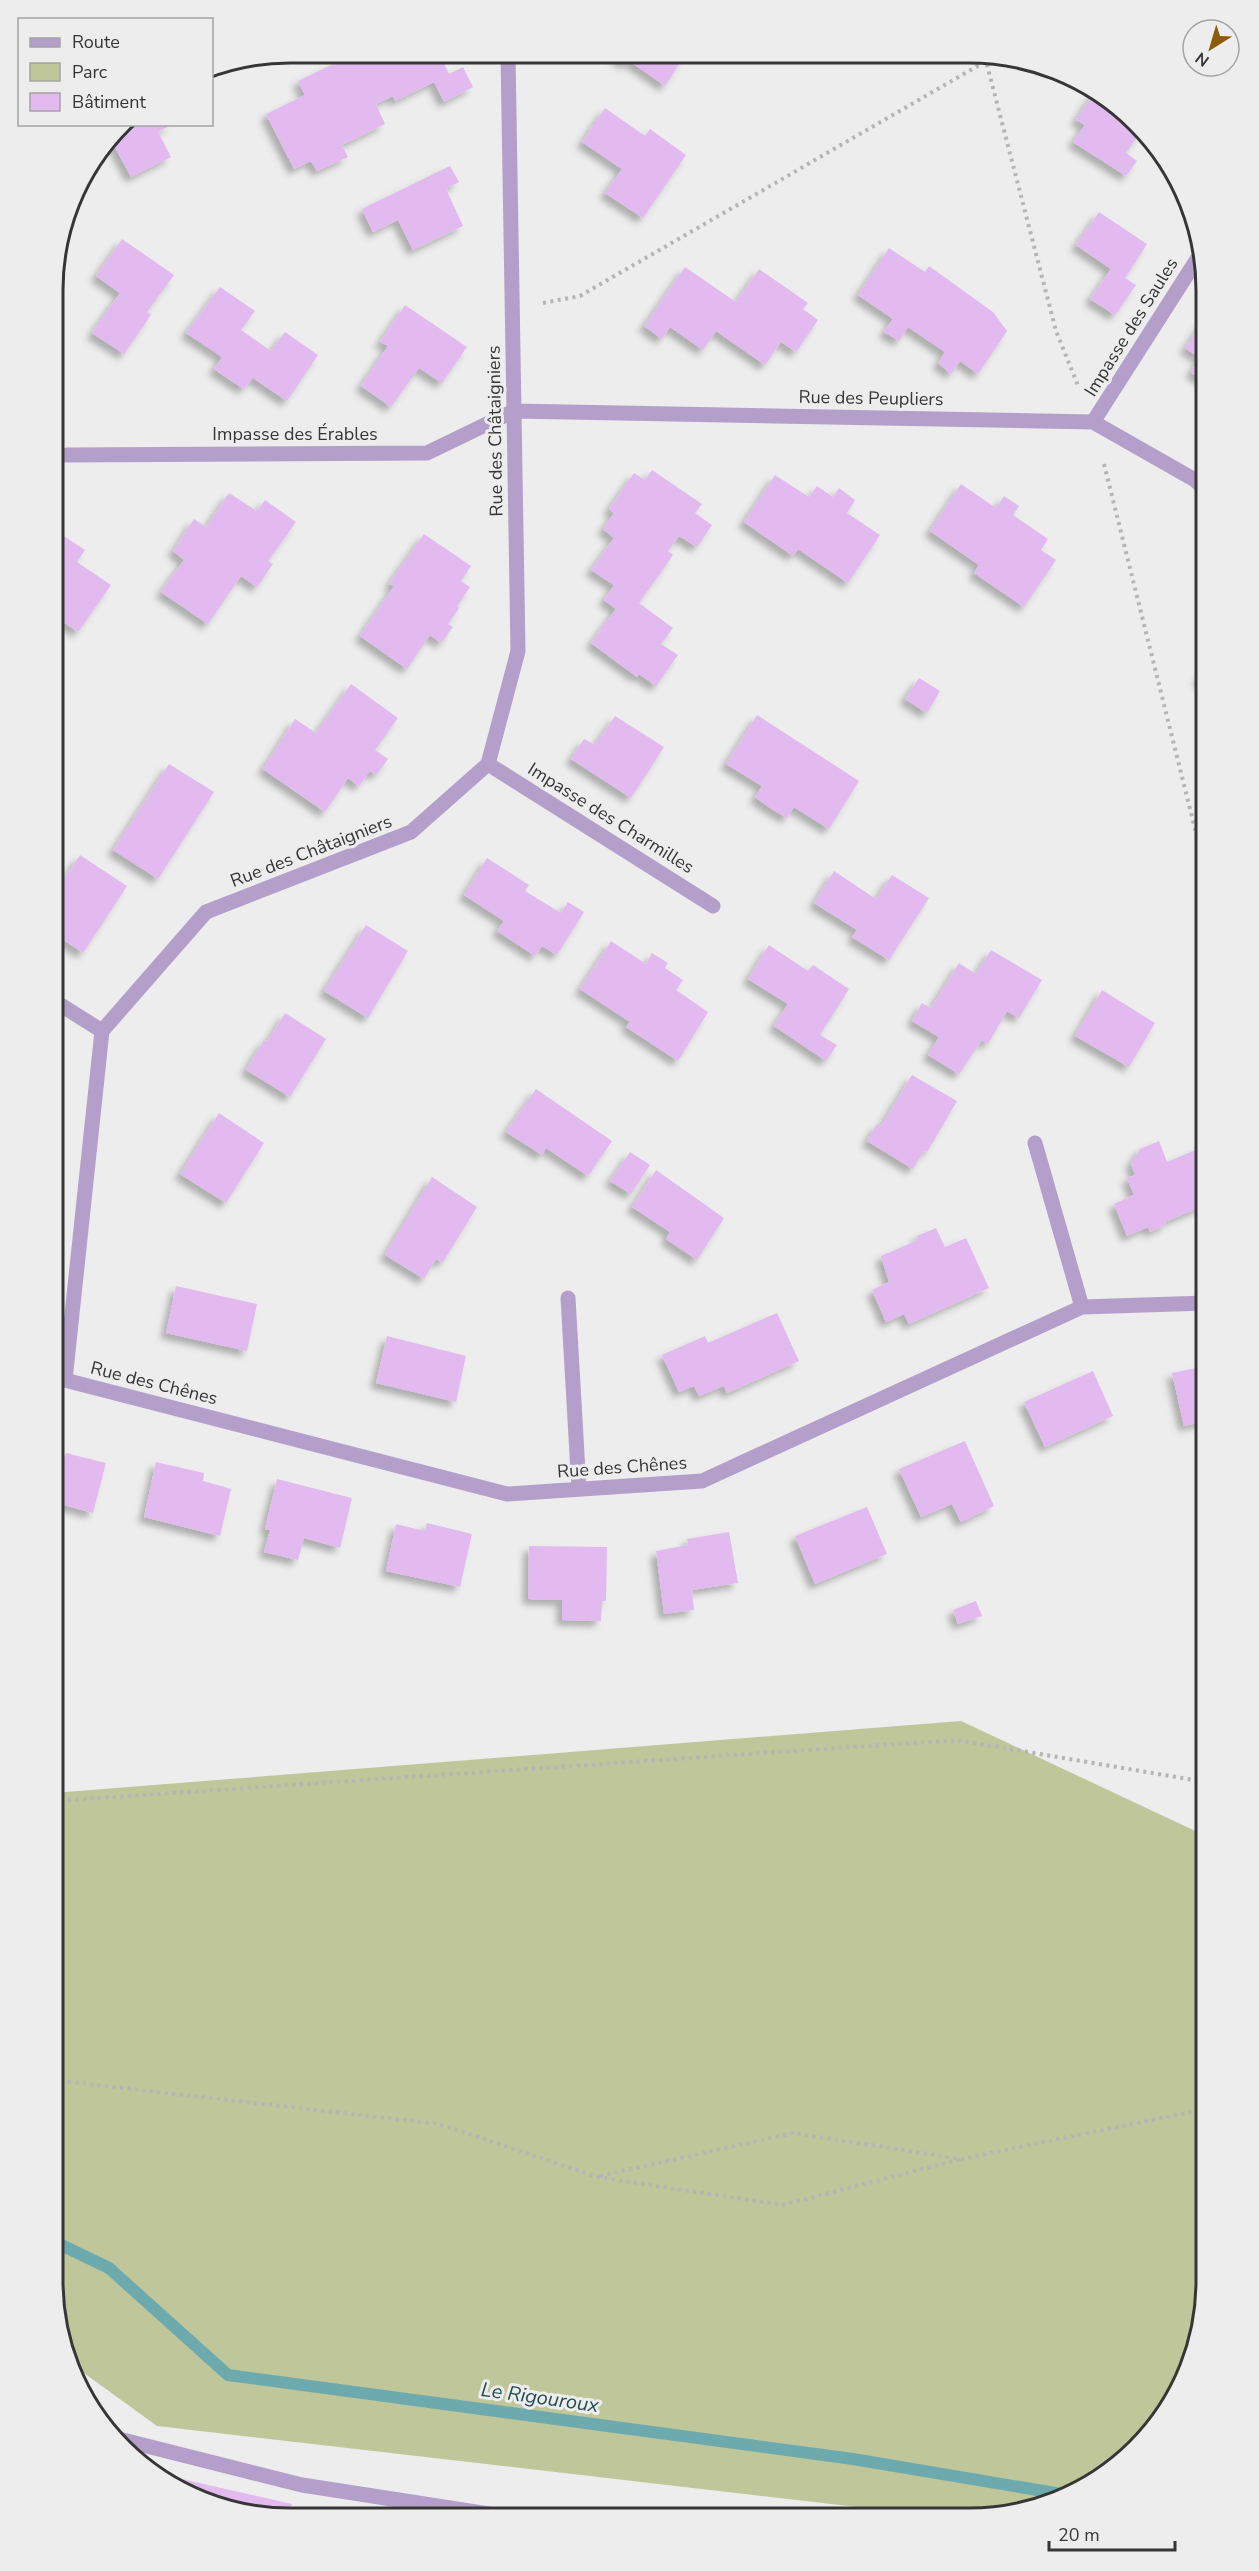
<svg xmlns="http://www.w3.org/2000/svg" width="1259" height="2571" font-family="'Nunito Sans',sans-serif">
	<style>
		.green { fill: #bfc69a }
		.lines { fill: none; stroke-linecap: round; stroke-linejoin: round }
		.stream { stroke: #6daaae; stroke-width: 12 }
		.building { fill: #e2baef; filter: url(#shadow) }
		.path { stroke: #b5b5b5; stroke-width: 4; stroke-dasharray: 3 4.5; stroke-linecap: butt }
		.minor { stroke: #b49fca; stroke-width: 15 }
		.labels { text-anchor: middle; stroke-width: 6; stroke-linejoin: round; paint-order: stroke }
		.street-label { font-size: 18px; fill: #363636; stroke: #ededee }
		.water-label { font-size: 20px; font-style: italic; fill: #254e50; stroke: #ededee }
		.rim { fill: none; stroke: #363636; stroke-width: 3 }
	</style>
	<defs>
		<filter id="shadow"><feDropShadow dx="-5.5" dy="5.5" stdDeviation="3" flood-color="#0004"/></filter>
	</defs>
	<rect width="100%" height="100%" fill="#ededee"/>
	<!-- green -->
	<path class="green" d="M961,1721L1206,1836V2297L1194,2358L1157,2426L1101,2478L1045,2506L969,2518H952L157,2426L66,2360L53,2281V1793Z"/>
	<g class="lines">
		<!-- stream -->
		<path class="stream" d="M53,2241L109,2268L228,2375L853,2459L1067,2495"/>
	</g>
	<!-- building -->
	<path class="building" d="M350,53H439L449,74L463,67L473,87L444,102L434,82L395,101L393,96L376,104L385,124L342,145L348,157L317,171L311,161L294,169L266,114L305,95L298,81L352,55Z
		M612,54L685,55L665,86L628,60L625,64Z
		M1095,91L1126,112L1142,130L1126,153L1137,161L1126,176L1073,142L1085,125L1076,120Z
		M605,108L645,136L650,129L686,155L643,218L605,193L622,169L582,142Z
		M123,124H173L158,132L171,157L131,177L111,140Z
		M450,166L459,182L446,189L463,226L413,250L398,220L373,232L362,209Z
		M1099,212L1147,244L1125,278L1136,285L1115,315L1090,299L1111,269L1076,245Z
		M122,239L174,275L147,312L151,315L124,354L92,333L120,293L96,276Z
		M889,248L925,272L929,266L993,312L1007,331L978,374L960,361L951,374L938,363L945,352L908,327L899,341L884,332L893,319L858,295Z
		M685,267L736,302L759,269L808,303L803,309L818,320L796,352L781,342L765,365L716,331L703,350L670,327L662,339L644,326Z
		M220,287L255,311L241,330L271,351L285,332L318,355L287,401L253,378L244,389L227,378L214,369L222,357L186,333Z
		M405,305L467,347L442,383L419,368L391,407L361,386L388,346L380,342Z
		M1206,317V383L1191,372L1200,358L1185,348Z
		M652,470L702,504L695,513L712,525L697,547L679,536L668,551L673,555L639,603L673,628L661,644L678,655L656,686L639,674L637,677L591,643L616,609L604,600L614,585L591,570L614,538L603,529L614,513L609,509L634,473L645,480Z
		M775,475L809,497L817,486L833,497L839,488L855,500L847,513L880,535L848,583L798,549L793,556L744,522Z
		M961,484L996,508L1004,496L1019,506L1013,515L1048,539L1041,550L1056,560L1024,607L974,573L979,565L930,531Z
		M229,493L257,511L265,500L296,522L268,561L273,564L257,587L241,576L208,624L161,592L184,560L173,551L194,519L206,527Z
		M53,529L85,550L77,562L111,585L78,632L53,615V596L57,589L53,587Z
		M424,534L471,566L461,581L470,587L457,606L459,608L448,624L453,627L441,643L430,635L407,669L360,636L394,586L389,584Z
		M1206,668V686L1198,679Z
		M919,678L940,691L927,713L905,699Z
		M351,684L398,718L375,750L388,759L376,775L370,771L359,786L348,778L325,812L263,769L295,719L316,733Z
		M757,715L859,781L829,829L794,807L787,818L770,808L755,797L762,786L726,764Z
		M615,716L664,747L631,798L571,759L584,739L595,745Z
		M169,764L214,792L158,879L113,850Z
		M80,855L127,886L83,953L53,933V896Z
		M487,858L529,885L525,891L561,913L568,902L584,912L557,955L542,946L535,956L497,931L504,921L464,895Z
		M834,871L876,899L892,875L929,898L889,960L852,937L857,930L814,903Z
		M366,925L408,951L368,1018L324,991Z
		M611,941L646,964L652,953L668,963L665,968L683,980L676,990L708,1012L678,1061L626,1027L630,1022L580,989Z
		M769,945L808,971L813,965L849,989L820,1035L837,1045L826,1061L774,1026L788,1004L748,979Z
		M991,950L1042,980L1019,1018L1007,1011L988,1044L982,1040L959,1074L928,1055L939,1037L912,1021L922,1003L931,1008L959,963L976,974Z
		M1102,990L1155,1023L1129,1067L1075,1036Z
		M285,1013L326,1039L290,1097L246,1070L264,1040L267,1042Z
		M912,1075L957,1101L927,1152L924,1151L913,1169L867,1141L877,1124L881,1126Z
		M536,1089L612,1141L588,1176L546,1148L542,1155L506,1132Z
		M219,1113L264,1143L226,1203L180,1174Z
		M1159,1141L1167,1162L1205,1146L1206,1205L1165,1222L1166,1225L1150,1232L1148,1227L1127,1236L1114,1204L1134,1195L1127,1178L1135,1175L1131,1164L1140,1149Z
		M630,1152L650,1165L631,1194L610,1181Z
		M656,1170L724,1218L697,1260L666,1239L670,1232L632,1207Z
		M432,1177L477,1207L443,1262L436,1259L424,1279L385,1255Z
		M936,1228L945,1247L966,1238L989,1288L909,1324L904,1314L886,1322L872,1290L889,1282L881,1256L918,1240L917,1236Z
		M176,1286L257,1304L247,1351L166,1333Z
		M777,1313L799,1361L727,1393L724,1386L699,1396L694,1386L679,1392L662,1355L705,1336L708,1343Z
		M387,1336L466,1356L456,1402L376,1383Z
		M1206,1366V1421L1184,1426L1172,1373Z
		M1093,1371L1113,1416L1045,1447L1024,1402Z
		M965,1441L994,1506L961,1522L952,1504L921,1517L899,1469Z
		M66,1453L106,1463L93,1513L53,1502V1458L63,1461Z
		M156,1462L204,1473L203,1481L231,1489L220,1536L144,1517Z
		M277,1479L352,1498L340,1548L304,1538L298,1560L264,1552L270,1530L265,1529Z
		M867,1507L887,1554L815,1584L795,1536Z
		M427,1523L472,1534L460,1587L386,1571L396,1524L425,1531Z
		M729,1532L738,1583L692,1590L694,1610L664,1614L656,1551L688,1545L687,1539Z
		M529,1546L607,1547L606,1601H602L601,1621L562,1620V1600L528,1599Z
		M976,1601L982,1616L958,1624L953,1610Z
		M151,2472L292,2504L289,2517L258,2516L185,2494Z"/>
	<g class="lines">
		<!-- path -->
		<path class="path" d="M985,57L1056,331L1079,388
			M543,303L580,296L993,57
			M1104,464L1206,873
			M53,1801L957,1740L1206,1782
			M53,2080L439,2124L597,2177L782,2205L961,2159
			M600,2176L793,2133L961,2159L1206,2109"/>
		<!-- minor -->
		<path class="minor" d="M1093,422L1201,253
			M66,455L427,453L514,411L1093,422L1195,480L1206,491
			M488,764L713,906
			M53,1000L102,1031
			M1035,1143L1082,1307
			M568,1298L579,1489
			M53,1377L507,1494L702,1481L1082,1307L1206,1303
			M65,1380L102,1031L206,912L411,832L488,764L518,651L508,54
			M115,2438L302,2485L508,2517"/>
	</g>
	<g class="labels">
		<!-- street labels -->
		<g class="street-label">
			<text transform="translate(1131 327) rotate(-58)" y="6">Impasse des Saules</text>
			<text transform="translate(871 398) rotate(1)" y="6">Rue des Peupliers</text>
			<text transform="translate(495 431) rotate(-91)" y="6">Rue des Châtaigniers</text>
			<text x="295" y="440">Impasse des Érables</text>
			<text transform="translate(611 818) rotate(32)" y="6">Impasse des Charmilles</text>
			<text transform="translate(311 851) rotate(-21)" y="6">Rue des Châtaigniers</text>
			<text transform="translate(154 1383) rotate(14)" y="6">Rue des Chênes</text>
			<text transform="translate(622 1467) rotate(-4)" y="6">Rue des Chênes</text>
		</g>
		<!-- water labels -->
		<g class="water-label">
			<text transform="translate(540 2397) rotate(8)" y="7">Le Rigouroux</text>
		</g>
	</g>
	<!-- crop -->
	<path d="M0 0H1259V2571H0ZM290 63H969A227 227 0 0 1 1196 290V2281A227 227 0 0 1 969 2508H290A227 227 0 0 1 63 2281V290A227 227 0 0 1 290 63Z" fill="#ededee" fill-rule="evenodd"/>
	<path class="rim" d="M290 63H969A227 227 0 0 1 1196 290V2281A227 227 0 0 1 969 2508H290A227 227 0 0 1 63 2281V290A227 227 0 0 1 290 63Z"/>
	<!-- legend -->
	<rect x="18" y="18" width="195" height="108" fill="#ededee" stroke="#a4a4a4" stroke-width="1.5"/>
	<rect x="30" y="38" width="30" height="9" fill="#b49fca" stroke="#a4a4a4" stroke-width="1.5"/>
	<text x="72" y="48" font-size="18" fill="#363636">Route</text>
	<rect x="30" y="63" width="30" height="18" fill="#bfc69a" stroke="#a4a4a4" stroke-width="1.5"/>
	<text x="72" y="78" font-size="18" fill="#363636">Parc</text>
	<rect x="30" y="93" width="30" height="18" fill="#e2baef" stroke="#a4a4a4" stroke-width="1.5"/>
	<text x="72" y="108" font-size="18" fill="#363636">Bâtiment</text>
	<!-- north arrow -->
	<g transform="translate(1211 48) rotate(217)"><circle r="28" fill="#ededee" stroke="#a4a4a4" stroke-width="1.5"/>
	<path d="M0-4.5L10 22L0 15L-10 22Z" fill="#8c5d04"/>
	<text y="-9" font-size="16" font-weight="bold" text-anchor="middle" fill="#363636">N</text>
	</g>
	<!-- scale -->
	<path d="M1049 2541v9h126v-9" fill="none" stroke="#363636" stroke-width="3"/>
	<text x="1058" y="2541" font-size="18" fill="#363636" stroke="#ededee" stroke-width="4.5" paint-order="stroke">20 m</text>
</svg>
